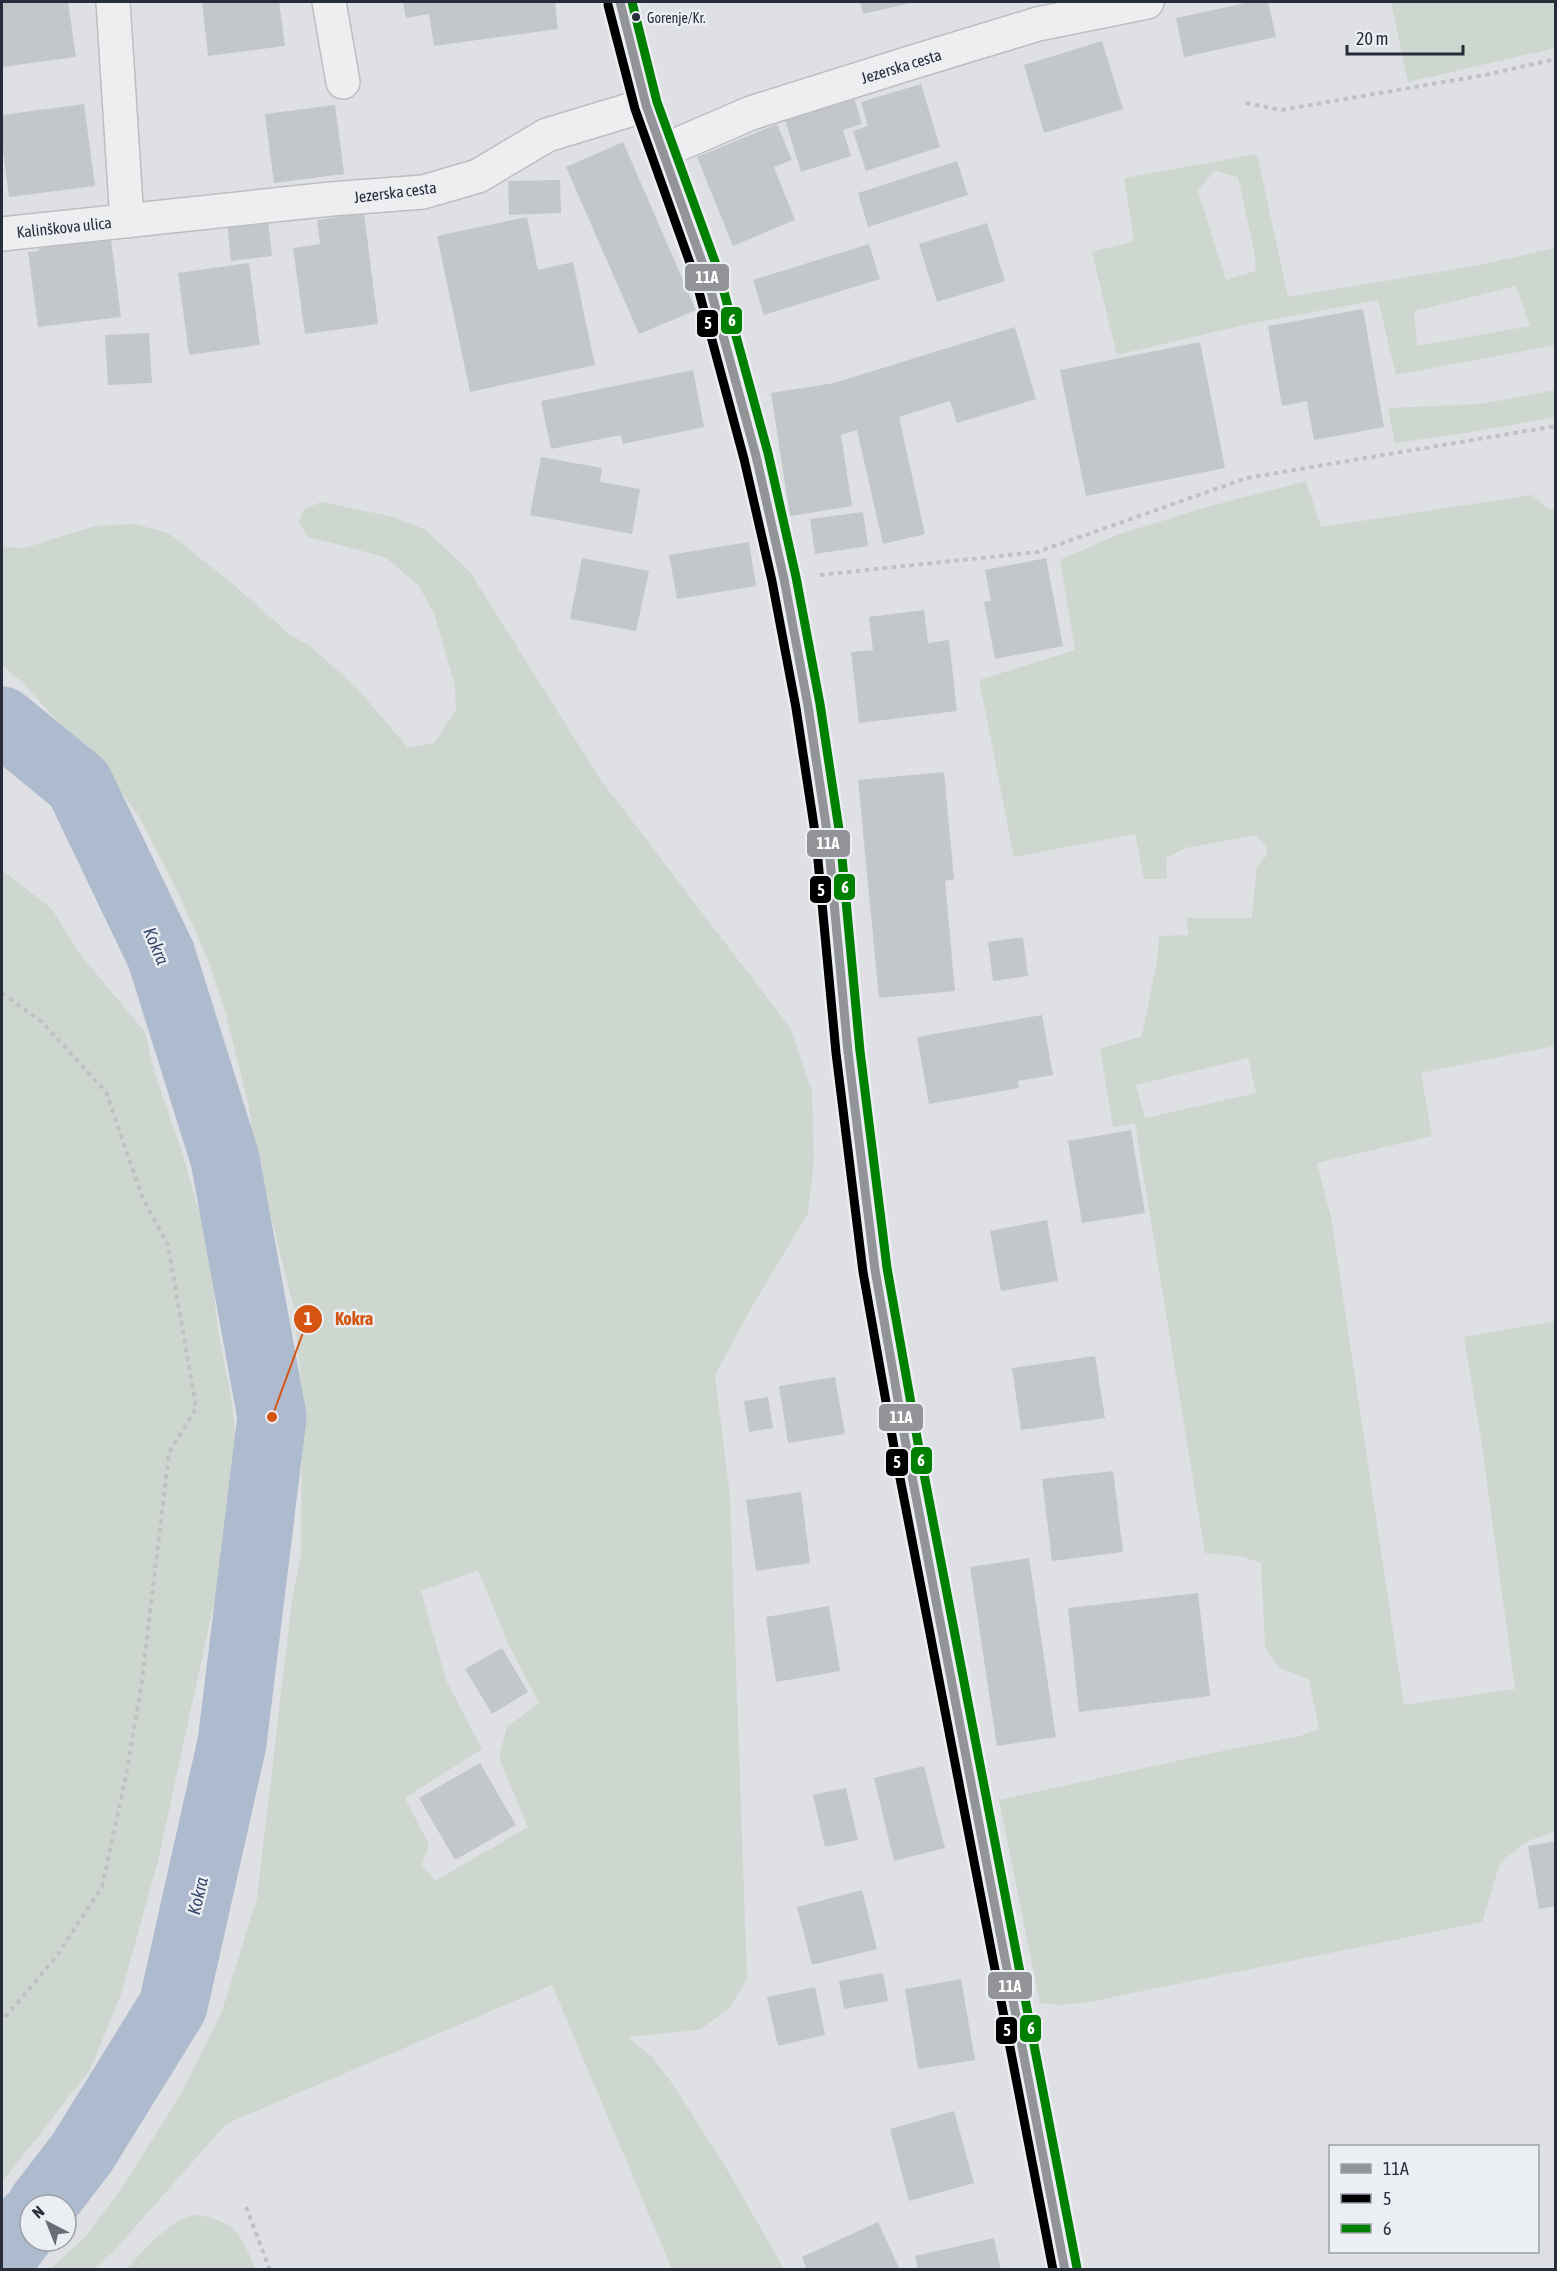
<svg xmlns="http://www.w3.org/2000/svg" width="1557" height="2271" font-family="'Asap Condensed',sans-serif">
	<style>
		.green { fill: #ced7cf; fill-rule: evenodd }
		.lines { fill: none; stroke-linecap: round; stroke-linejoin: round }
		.river { stroke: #aebacd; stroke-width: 69 }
		.building { fill: #c4c7ca }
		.minor-casing { stroke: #bcbec1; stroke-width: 36 }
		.path { stroke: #c0c1c6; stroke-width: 4; stroke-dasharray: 4.5 4.5; stroke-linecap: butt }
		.minor { stroke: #eeeef0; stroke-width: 33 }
		.bus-1-casing { stroke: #ebeef3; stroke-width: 14 }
		.bus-2-casing { stroke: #ebeef3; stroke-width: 14 }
		.bus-3-casing { stroke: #ebeef3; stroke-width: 14 }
		.bus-1 { stroke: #929498; stroke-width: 9 }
		.bus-2 { stroke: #000; stroke-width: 9 }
		.bus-3 { stroke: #008000; stroke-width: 9 }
		.bus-dot { fill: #272c3a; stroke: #ebeef3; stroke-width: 2 }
		.labels { text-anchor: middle; stroke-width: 5; stroke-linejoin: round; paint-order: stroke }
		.bus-label { font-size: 14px; fill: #272c3a; stroke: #ebeef3; text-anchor: start }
		.street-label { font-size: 16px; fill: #272c3a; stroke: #ebeef3 }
		.water-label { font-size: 18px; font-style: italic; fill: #35486b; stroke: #ebeef3 }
		.leader { fill: none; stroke: #d55411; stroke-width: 2 }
		.callout-dot { fill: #d55411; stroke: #ebeef3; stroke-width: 2 }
		.mark-label { font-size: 18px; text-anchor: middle; font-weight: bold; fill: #fff }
		.callout-label { font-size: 18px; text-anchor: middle; font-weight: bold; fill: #d55411; stroke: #ebeef3; stroke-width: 5; stroke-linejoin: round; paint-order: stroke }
		.line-badge { stroke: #ebeef3; stroke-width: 2 }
		.badge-label { font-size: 16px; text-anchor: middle; font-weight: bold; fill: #fff }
	</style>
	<rect width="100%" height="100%" fill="#dee0e3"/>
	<!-- green -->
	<path class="green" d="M1391,2H1555V48L1408,82Z
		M1257,154L1288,297L1475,266L1555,248V345L1396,375L1378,300L1248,324L1117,355L1092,252L1134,241L1124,178ZM1214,171L1238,177L1254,251L1256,271L1226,280L1198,191ZM1516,286L1530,326L1417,346L1414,311Z
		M1555,390V417L1478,431L1395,443L1388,408L1481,404Z
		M1306,481L1321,527L1532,495L1547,509H1555V1046L1421,1073L1432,1136L1317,1163L1331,1217L1404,1705L1515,1689L1481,1439L1464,1337L1555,1321V1831L1524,1843L1500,1863L1482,1922L1089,2002L1058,2005L1040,2003L999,1800L1236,1748L1297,1737L1319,1729L1309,1679L1279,1668L1265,1647L1261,1563L1240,1556L1205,1553L1135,1123L1113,1127L1100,1049L1142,1036L1157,961L1159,936L1189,935L1186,918H1252L1257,867L1267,855L1265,845L1256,835L1186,848L1166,858L1167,879H1144L1135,834L1014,857L979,680L1075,650L1060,560L1117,535L1203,508ZM1248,1058L1256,1093L1145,1118L1136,1085Z
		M321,502L390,516L426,530L470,572L600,779L791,1029L812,1092L814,1160L808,1213L754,1303L715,1375L730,1497L747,1979L729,2009L699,2030L628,2037L653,2058L672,2083L728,2171L784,2269H672L552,1985L226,2124L114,2251L93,2269H51L86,2236L123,2186L179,2097L222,2011L257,1898L292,1600L301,1556L302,1393L294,1309L254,1148L249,1107L226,1014L208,960L181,899L141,820L123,794L24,684L2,665V547L24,548L95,526L135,524L168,533L232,583L289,634L310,646L357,688L408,748L434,743L456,710L455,685L434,613L418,585L385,557L308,537L299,522L304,509ZM478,1570L508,1643L539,1703L507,1727L499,1758L528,1827L435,1881L422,1865L429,1845L405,1798L482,1749L446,1680L421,1591Z
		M2,870L52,909L79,953L145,1032L155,1074L180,1146L208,1242L218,1329L232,1403L238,1461L230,1529L158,1861L121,1994L90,2070L2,2182Z
		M195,2215C235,2220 242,2235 255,2269H126C146,2249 166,2222 195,2215Z"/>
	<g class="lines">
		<!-- river -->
		<path class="river" d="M2,721L79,784L161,955L225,1159L272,1417L232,1743L173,2006L82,2153L42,2205
			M2,2257L30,2220"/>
	</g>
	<!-- building -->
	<path class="building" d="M2,2H68L76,57L2,67Z
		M202,2H279L285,46L208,56Z
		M403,2H555L558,29L434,46L429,14L406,18Z
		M860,2H915L863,14Z
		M1250,2H1268L1276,37L1184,57L1176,18Z
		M1102,41L1123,109L1044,133L1024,65Z
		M921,84L940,147L866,171L853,131L868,126L861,102Z
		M854,98L862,124L843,130L851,156L801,172L785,120Z
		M84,104L95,186L9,197L2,143V115Z
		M335,105L344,174L274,183L265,114Z
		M777,124L792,160L774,167L795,220L733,246L697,157Z
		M623,142L696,310L639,334L566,167Z
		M957,161L968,195L868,227L858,193Z
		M560,180L561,213L509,215L508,181Z
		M364,213L378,324L305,334L293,248L320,244L317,220Z
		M527,217L538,270L573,262L595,365L470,392L437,236Z
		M268,220L272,256L231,261L227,225Z
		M987,223L1005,281L937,302L919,244Z
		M110,232L121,317L38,327L28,252L39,251L38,241Z
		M869,244L880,279L764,315L753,280Z
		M249,263L260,345L189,355L178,273Z
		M1363,309L1384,427L1314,440L1307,401L1282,406L1268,326Z
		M1015,327L1036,399L957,423L950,401L899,417L925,534L883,544L857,430L841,435L852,506L790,516L771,393L834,383Z
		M149,333L152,383L108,385L105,335Z
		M1200,342L1225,468L1086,496L1060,370Z
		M693,370L704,427L623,444L621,435L551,449L541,401Z
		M541,457L602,468L600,482L640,489L632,534L530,515Z
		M863,512L868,546L815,554L810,519Z
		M749,542L756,586L677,599L669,555Z
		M582,558L649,571L636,631L570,619Z
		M1046,558L1063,646L995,659L984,602L991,601L985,570Z
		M924,610L928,643L949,640L957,711L859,723L851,652L873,650L869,617Z
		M944,772L954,879L945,881L955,991L879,998L858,780Z
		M1023,937L1028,976L993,981L988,942Z
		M1042,1015L1053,1075L1018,1081L1019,1088L929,1104L917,1037Z
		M1131,1130L1145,1213L1082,1223L1068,1141Z
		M1047,1220L1058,1281L1001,1291L990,1231Z
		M1095,1356L1105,1418L1021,1430L1012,1368Z
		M835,1377L845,1434L788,1443L779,1386Z
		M768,1397L773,1428L749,1432L744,1401Z
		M1113,1471L1123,1552L1052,1561L1042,1479Z
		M801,1492L810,1563L756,1571L746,1500Z
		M1029,1558L1056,1737L997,1746L970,1567Z
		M1198,1593L1210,1696L1079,1712L1068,1608Z
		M829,1606L840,1671L776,1682L766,1617Z
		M502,1648L528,1692L492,1714L465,1669Z
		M480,1763L516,1825L455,1860L419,1798Z
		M924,1766L945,1848L894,1861L874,1778Z
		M846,1788L858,1840L825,1847L813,1795Z
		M1556,1841V1906L1539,1909L1528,1846Z
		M862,1890L877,1949L812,1965L797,1907Z
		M883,1973L888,2001L844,2009L839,1981Z
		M961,1979L975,2060L918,2069L905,1989Z
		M815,1987L825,2035L778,2046L767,1997Z
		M954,2111L974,2183L909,2201L890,2129Z
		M878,2222L900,2270H807L802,2257Z
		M994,2238L1001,2270H918L915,2256Z"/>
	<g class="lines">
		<defs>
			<path id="minor" d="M113,2L127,221
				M329,2L343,82
				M620,2L646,105L706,273L756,456L784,579L808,706L828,838L848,1052L875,1270L906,1445L1065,2270
				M663,151L751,113L913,62L1038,24L1147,2
				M2,234L331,199L423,192L478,176L547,135L646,105"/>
		</defs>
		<!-- minor casing -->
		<use href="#minor" class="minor-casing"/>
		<!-- path -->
		<path class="path" d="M1246,103L1281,110L1485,75L1556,59
			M820,575L1037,552L1247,478L1556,426
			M2,993L42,1022L106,1092L143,1199L168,1245L196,1408L169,1453L141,1688L125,1781L102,1887L56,1957L2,2021
			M246,2207L270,2270"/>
		<!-- minor -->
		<use href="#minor" class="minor"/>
		<defs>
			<path id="bus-1" d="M620,2L646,105L706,273L756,456L784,579L808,706L828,838L848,1052L875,1270L906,1445L1065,2270"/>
			<path id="bus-2" d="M608,5L635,109L695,277L744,459L772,581L796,708L816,839L836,1053L863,1272L894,1447L1053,2270"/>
			<path id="bus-3" d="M632,2L657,102L718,270L768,453L796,577L820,704L840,836L860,1051L887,1268L918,1443L1077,2268"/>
		</defs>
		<!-- bus-1 casing -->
		<use href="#bus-1" class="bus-1-casing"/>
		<!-- bus-2 casing -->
		<use href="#bus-2" class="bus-2-casing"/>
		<!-- bus-3 casing -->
		<use href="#bus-3" class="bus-3-casing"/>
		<!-- bus-1 -->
		<use href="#bus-1" class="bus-1"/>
		<!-- bus-2 -->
		<use href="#bus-2" class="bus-2"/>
		<!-- bus-3 -->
		<use href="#bus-3" class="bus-3"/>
	</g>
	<!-- markers -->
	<circle class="bus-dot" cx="636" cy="17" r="5"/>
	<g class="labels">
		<!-- bus labels -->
		<g class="bus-label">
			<text x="647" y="23">Gorenje/Kr.</text>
		</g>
		<!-- street labels -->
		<g class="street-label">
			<text transform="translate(901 66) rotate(-17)" y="6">Jezerska cesta</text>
			<text transform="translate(395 192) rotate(-7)" y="6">Jezerska cesta</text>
			<text transform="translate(64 227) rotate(-6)" y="6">Kalinškova ulica</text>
		</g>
		<!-- water labels -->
		<g class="water-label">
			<text transform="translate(156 946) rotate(67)" y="6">Kokra</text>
			<text transform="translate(198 1896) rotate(-77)" y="6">Kokra</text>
		</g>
	</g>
	<!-- callouts -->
	<path class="leader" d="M272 1417L308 1319"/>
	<g class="callout-dot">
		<circle cx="272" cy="1417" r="6"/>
		<circle cx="308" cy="1319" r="15"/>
	</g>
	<g class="mark-label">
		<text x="308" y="1325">1</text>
	</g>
	<g class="callout-label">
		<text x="354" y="1325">Kokra</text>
	</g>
	<g class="line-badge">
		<rect x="684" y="263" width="46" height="29" rx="6" fill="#929498"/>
		<rect x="720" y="306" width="23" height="29" rx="6" fill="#008000"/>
		<rect x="696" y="309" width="23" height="29" rx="6" fill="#000"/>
		<rect x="806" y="829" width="45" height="29" rx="6" fill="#929498"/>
		<rect x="833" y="873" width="23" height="28" rx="6" fill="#008000"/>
		<rect x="809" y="875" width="23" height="29" rx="6" fill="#000"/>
		<rect x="878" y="1403" width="46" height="29" rx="6" fill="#929498"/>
		<rect x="910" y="1446" width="23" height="29" rx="6" fill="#008000"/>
		<rect x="885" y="1448" width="24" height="29" rx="6" fill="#000"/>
		<rect x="987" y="1971" width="46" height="29" rx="6" fill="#929498"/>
		<rect x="1019" y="2014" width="23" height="29" rx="6" fill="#008000"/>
		<rect x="995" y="2016" width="23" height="29" rx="6" fill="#000"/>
	</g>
	<g class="badge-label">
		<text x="707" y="283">11A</text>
		<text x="732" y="326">6</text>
		<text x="708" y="329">5</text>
		<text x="828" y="849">11A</text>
		<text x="845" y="893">6</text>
		<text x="821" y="896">5</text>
		<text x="901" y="1423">11A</text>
		<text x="921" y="1466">6</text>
		<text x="897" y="1468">5</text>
		<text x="1010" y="1992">11A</text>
		<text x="1031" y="2034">6</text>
		<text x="1007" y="2036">5</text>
	</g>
	<!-- border -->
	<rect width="1557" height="2271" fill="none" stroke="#272c3a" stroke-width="6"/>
	<!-- legend -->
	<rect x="1329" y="2145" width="210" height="108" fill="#ebeef3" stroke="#9da0a9" stroke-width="1.5"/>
	<rect x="1341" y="2164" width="30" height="9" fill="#929498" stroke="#9da0a9" stroke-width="1.5"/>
	<text x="1383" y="2175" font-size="18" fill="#272c3a">11A</text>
	<rect x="1341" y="2194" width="30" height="9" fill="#000000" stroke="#9da0a9" stroke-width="1.5"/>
	<text x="1383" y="2205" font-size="18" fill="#272c3a">5</text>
	<rect x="1341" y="2224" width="30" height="9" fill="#008000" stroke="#9da0a9" stroke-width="1.5"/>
	<text x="1383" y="2235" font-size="18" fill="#272c3a">6</text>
	<!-- north arrow -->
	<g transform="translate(48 2223) rotate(318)"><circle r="28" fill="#ebeef3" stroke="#9da0a9" stroke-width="1.5"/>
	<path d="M0-4.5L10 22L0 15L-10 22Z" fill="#676b75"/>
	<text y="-9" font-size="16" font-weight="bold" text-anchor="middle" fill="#272c3a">N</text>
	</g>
	<!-- scale -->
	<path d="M1347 45v9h116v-9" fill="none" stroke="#272c3a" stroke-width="3"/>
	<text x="1356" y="45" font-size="18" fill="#272c3a" stroke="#ebeef3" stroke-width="4.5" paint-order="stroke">20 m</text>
</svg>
